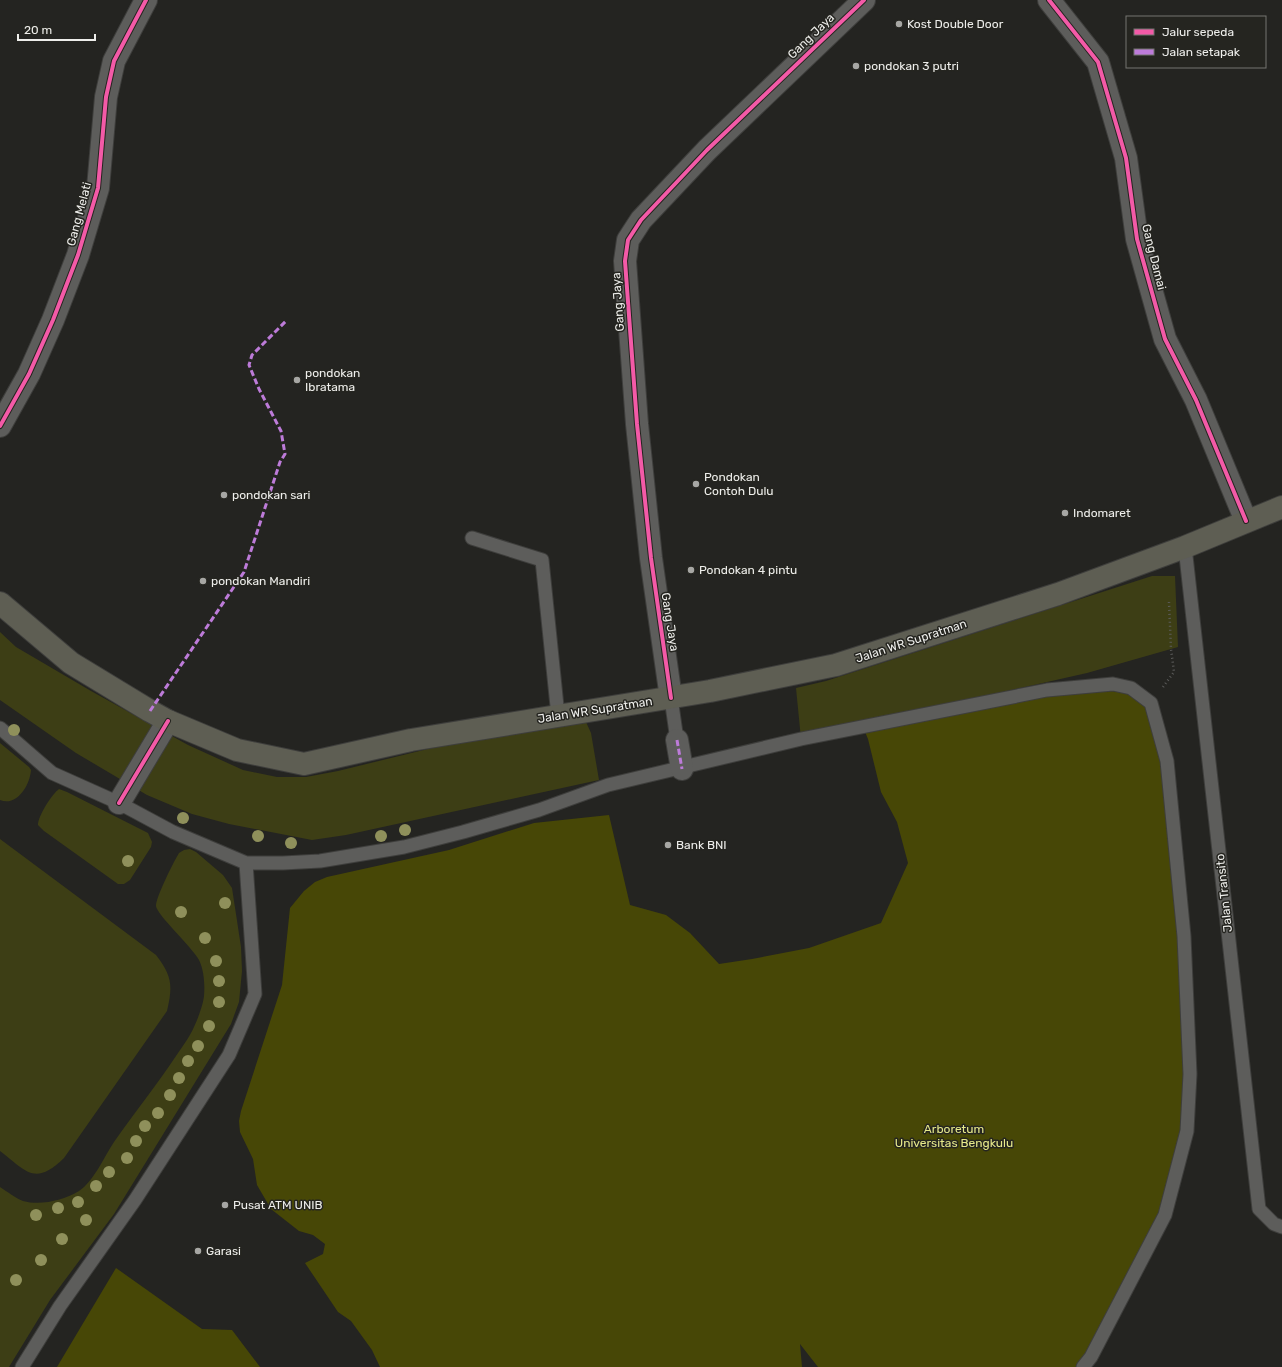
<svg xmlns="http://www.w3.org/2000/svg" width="1282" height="1367" font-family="Rubik,sans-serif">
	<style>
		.green { fill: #3d3e15 }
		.forest { fill: #474706 }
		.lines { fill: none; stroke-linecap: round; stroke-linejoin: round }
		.lane-casing { stroke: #3e3e3c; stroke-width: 15 }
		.street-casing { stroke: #3e3e3c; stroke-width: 24 }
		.highway-casing { stroke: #3e3e3c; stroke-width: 24 }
		.path { stroke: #5c5c5b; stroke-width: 2.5; stroke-dasharray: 1 3; stroke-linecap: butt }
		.lane { stroke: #5d5d5b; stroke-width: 13 }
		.street { stroke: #5d5d5b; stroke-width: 22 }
		.highway { stroke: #5e5e53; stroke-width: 22 }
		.quiet { stroke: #bd7bd9; stroke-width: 3; stroke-dasharray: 6 3; stroke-linecap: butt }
		.cycleway-casing { stroke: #252520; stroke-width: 6 }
		.cycleway { stroke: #f35aa7; stroke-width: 4 }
		.tree { fill: #8f905b }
		.poi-dot { fill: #a7a7a4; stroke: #252520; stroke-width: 1.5 }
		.labels { text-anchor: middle; stroke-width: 3; stroke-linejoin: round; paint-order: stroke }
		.poi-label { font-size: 12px; fill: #eeeeeb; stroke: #252520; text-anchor: start }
		.street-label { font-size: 12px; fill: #eeeeeb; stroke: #252520 }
		.park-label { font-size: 12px; fill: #e6e98a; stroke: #252520 }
	</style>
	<rect width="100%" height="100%" fill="#242421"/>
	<!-- green -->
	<path class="green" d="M1152,576H1175L1178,647L1087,673L879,720L801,739L796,688L826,681Z
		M0,632L16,647L91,691L188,745L243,770L277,777H306L338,771L448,744L586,722L591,733L599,780L346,835L312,840L229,824L192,814L147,795L76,753L0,700Z
		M0,743L29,767L31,770C30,785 17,807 0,800Z
		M59,789L67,792L148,833L152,842L151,847L130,880L124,884H118L44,831L38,825C38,816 52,794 59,789Z
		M0,839L156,955C172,976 173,985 167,1011L64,1158C35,1186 27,1172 0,1151Z
		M190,849L196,852L223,875L232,888L241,947L242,971L239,1002L231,1024L114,1214L50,1300L9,1367H0V1187C8,1192 15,1198 23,1201C41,1206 64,1200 79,1191C94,1181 104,1157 114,1142C134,1113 157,1085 176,1056C181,1048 187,1041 191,1033C196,1024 203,1006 204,996C205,985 204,970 199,960C192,947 157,915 156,906C156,897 173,863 179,853L184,850Z"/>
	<!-- forest -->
	<path class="forest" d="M1113,684L1151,703L1175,839L1187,1131L1165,1215L1083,1367H818L800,1344L802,1367H380L372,1350L351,1321L338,1312L305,1263L323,1254L325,1244L313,1235L299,1231L271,1209L257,1185L253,1159L240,1132L239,1121L241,1111L282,985L290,908L304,891L315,882L327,877L449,850L534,823L609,815L630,905L666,915L690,933L719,964L752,959L809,948L881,923L908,863L897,822L881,792L868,739L863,727Z
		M116,1268L202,1329L232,1330L260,1367H57Z"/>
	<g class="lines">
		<defs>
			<path id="lane" d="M472,538L542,560L558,716
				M1185,547L1259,1209L1274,1224L1282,1227
				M671,698L677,740
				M0,728L52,773L119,803L173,832L246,863H283L320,861L404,847L463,832L539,810L608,785L801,739L1047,690L1113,684L1131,688L1151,703L1167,761L1184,936L1190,1074L1187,1131L1165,1215L1091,1357L1083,1367
				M22,1367L60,1306L135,1200L229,1055L255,994L246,863"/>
			<path id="street" d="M1049,0L1098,62L1126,158L1137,239L1165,339L1196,400L1246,521
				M0,426L29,374L53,320L78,255L98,188L106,97L114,61L146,0
				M671,698L651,558L637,424L625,261L628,240L641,220L707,150L864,0
				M677,740L682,769
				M119,803L168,721"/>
			<path id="highway" d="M0,603L71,663L150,711L168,721L237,750L304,764L411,740L710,691L836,665L1058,594L1185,547L1282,507"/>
		</defs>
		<!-- lane casing -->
		<use href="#lane" class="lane-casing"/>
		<!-- street casing -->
		<use href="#street" class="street-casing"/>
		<!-- highway casing -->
		<use href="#highway" class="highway-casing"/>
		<!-- path -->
		<path class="path" d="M1163,687L1174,672L1171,649L1169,602"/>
		<!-- lane -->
		<use href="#lane" class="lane"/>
		<!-- street -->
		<use href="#street" class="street"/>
		<!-- highway -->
		<use href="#highway" class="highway"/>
		<!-- quiet -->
		<path class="quiet" d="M150,711L244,572L280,462L285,454L281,431L259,389L249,365L252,355L286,321
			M677,740L682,769"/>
		<defs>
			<path id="cycleway" d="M1049,0L1098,62L1126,158L1137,239L1165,339L1196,400L1246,521
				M0,426L29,374L53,320L78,255L98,188L106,97L114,61L146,0
				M671,698L651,558L637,424L625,261L628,240L641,220L707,150L864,0
				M119,803L168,721"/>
		</defs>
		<!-- cycleway casing -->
		<use href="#cycleway" class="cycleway-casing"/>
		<!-- cycleway -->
		<use href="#cycleway" class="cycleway"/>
	</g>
	<!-- trees -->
	<g class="tree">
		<circle cx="14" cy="730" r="6"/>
		<circle cx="183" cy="818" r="6"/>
		<circle cx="405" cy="830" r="6"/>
		<circle cx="258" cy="836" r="6"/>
		<circle cx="381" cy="836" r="6"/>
		<circle cx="291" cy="843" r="6"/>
		<circle cx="128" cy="861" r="6"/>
		<circle cx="225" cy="903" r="6"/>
		<circle cx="181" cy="912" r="6"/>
		<circle cx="205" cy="938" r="6"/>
		<circle cx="216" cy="961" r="6"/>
		<circle cx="219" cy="981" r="6"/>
		<circle cx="219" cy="1002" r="6"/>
		<circle cx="209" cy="1026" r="6"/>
		<circle cx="198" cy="1046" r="6"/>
		<circle cx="188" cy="1061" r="6"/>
		<circle cx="179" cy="1078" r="6"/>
		<circle cx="170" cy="1095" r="6"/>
		<circle cx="158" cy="1113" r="6"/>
		<circle cx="145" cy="1126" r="6"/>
		<circle cx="136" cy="1141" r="6"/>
		<circle cx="127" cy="1158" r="6"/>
		<circle cx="109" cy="1172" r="6"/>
		<circle cx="96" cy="1186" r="6"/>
		<circle cx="78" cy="1202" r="6"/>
		<circle cx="58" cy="1208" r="6"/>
		<circle cx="36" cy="1215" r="6"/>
		<circle cx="86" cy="1220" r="6"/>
		<circle cx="62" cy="1239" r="6"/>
		<circle cx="41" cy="1260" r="6"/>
		<circle cx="16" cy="1280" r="6"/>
	</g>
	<!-- markers -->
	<g class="poi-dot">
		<circle cx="899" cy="24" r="4"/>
		<circle cx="856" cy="66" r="4"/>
		<circle cx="297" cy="380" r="4"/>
		<circle cx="696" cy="484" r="4"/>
		<circle cx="224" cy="495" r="4"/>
		<circle cx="1065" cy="513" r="4"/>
		<circle cx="691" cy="570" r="4"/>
		<circle cx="203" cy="581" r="4"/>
		<circle cx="668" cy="845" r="4"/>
		<circle cx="225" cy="1205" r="4"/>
		<circle cx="198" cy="1251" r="4"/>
	</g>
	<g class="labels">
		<!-- poi labels -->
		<g class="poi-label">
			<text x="907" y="28">Kost Double Door</text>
			<text x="864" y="70">pondokan 3 putri</text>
			<text x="305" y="377">pondokan<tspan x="305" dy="14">Ibratama</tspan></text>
			<text x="704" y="481">Pondokan<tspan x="704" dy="14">Contoh Dulu</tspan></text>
			<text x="232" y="499">pondokan sari</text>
			<text x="1073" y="517">Indomaret</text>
			<text x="699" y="574">Pondokan 4 pintu</text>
			<text x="211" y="585">pondokan Mandiri</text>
			<text x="676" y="849">Bank BNI</text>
			<text x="233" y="1209">Pusat ATM UNIB</text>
			<text x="206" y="1255">Garasi</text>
		</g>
		<!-- street labels -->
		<g class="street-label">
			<text transform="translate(811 36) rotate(-44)" y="4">Gang Jaya</text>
			<text transform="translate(79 214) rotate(-75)" y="4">Gang Melati</text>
			<text transform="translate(1154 257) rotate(76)" y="4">Gang Damai</text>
			<text transform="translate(618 302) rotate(-94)" y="4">Gang Jaya</text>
			<text transform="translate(670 622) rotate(81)" y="4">Gang Jaya</text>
			<text transform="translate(911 641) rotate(-18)" y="4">Jalan WR Supratman</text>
			<text transform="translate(595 710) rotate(-9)" y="4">Jalan WR Supratman</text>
			<text transform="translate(1224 893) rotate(-96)" y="4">Jalan Transito</text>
		</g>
		<!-- park labels -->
		<g class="park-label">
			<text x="954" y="1133">Arboretum<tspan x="954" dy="14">Universitas Bengkulu</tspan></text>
		</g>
	</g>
	<!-- legend -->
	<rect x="1126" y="16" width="140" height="52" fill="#252520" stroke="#757571"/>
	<rect x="1134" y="29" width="20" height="6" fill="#f35aa7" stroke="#757571"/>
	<text x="1162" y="36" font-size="12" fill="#eeeeeb">Jalur sepeda</text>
	<rect x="1134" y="49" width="20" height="6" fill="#bd7bd9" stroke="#757571"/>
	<text x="1162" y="56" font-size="12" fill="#eeeeeb">Jalan setapak</text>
	<!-- scale -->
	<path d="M18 34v6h77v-6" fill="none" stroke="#eeeeeb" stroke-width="2"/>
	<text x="24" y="34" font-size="12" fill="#eeeeeb" stroke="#252520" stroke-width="3" paint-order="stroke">20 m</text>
</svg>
